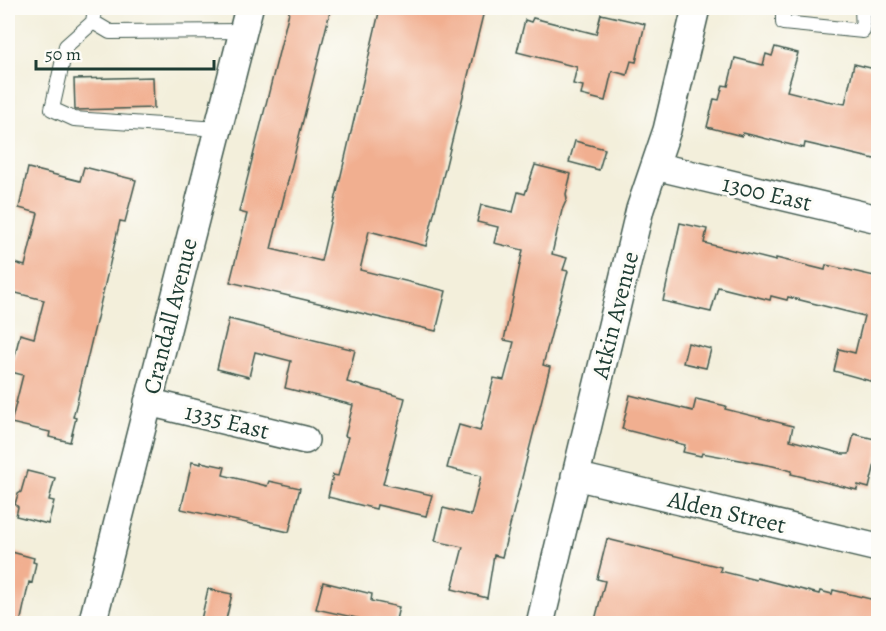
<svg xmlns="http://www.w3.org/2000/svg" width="886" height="631" font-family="Alegreya,serif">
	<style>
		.building { fill: #f1af90 }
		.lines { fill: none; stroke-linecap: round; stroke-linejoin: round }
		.service-casing { stroke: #3f584d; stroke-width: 16 }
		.minor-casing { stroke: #3f584d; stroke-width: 30 }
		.service { stroke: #fff; stroke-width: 14 }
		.minor { stroke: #fff; stroke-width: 27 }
		.labels { text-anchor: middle; stroke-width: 6; stroke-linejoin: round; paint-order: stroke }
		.street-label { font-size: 24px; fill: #1f3d34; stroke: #fdfcf7 }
	</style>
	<rect width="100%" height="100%" fill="#fdfcf7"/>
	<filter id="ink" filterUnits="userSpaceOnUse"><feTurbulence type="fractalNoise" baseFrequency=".0167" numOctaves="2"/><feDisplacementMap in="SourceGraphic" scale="12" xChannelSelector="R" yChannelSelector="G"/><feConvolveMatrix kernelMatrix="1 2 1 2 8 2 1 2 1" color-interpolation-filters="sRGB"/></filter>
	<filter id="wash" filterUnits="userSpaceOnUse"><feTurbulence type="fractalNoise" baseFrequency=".008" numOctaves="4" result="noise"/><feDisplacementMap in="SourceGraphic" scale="24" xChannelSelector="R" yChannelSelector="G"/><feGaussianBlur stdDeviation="1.35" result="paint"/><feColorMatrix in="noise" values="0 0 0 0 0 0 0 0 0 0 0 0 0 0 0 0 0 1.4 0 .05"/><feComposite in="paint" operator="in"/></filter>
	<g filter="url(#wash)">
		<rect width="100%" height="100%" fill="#f3efdb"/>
		<g id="blocks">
			<!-- building -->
			<path class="building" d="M290,8H331L271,249L321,261L380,8H422L442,12L443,8H472L484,11L426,246L369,231L360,270L446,291L436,331L230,282L247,214L239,212Z
				M601,14L645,24L636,62L631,61L627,75L612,71L605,101L581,95L583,86L573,84L577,67L517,52L525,20L531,22L533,18L596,34Z
				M775,47L798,53L787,91L827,101L845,104L854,64L879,70V160L805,143L804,148L743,133L742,136L707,127L714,99L719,100L723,85L728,86L735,58L763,65L766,54L772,56Z
				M153,77L154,108L75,110L74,79Z
				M575,141L605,149L599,170L569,162Z
				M535,165L571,174L566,194L567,199L562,210L552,254L567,258L563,270L568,271L543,365L550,367L502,557L494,555L487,598L452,589L463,547L435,541L443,508L471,515L481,476L447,468L454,442L459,425L480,431L494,378L504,380L514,342L504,340L523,250L494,243L498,227L477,222L481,205L513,212L518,192L525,194Z
				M84,167L136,180L125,222L120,221L77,402L73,417L76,418L70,442L49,437L50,432L11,423L23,375L11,372L20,334L34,338L44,300L8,291V261L25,266L38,213L19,208L28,168L80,181Z
				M680,223L707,229L704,243L776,261V258L825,270L826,265L879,277V364L874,382L834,371L839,349L855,353L864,316L788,297L787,300L771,296L770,300L718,287L711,312L663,301Z
				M229,319L355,350L347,382L405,398L383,484L432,495L426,516L377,505L376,509L328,497L333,475L338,476L348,437L345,436L353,405L285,388L291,361L255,352L249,377L217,369Z
				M688,343L711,349L706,368L683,363Z
				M630,395L693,411L696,399L726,406L725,409L793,426L790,440L843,454H849L854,434L879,440V448L869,488L858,485L857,490L791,474L792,471L773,466L702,453L701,456L683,452L685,445L622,429Z
				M192,462L201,464V462L225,467L223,475L267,486L269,481L300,488L289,532L181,509Z
				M27,471L55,478L49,500L54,501L48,524L16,516L18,507L15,504L18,494L21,492Z
				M607,539L721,567L720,571L756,580L757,578L819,594L820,591L832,594L833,590L879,601V624H594L605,581L597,579Z
				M8,551L34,558L33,562L36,563L32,583L29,582L20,624H8Z
				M323,582L372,594L371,601L399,607L395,624H366V620L316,609Z
				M208,589L232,594L225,624H200Z"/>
		</g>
	</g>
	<g filter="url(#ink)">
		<use href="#blocks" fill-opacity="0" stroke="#3f584d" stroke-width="1.5"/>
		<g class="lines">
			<defs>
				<path id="service" d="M95,8L93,22L66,46L52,109L74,119L218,129
					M783,8V23L863,31L862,8
					M871,8H878
					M93,22L110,32L243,31"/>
				<path id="minor" d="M655,166L878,219
					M148,402L305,440
					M575,476L878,548
					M92,624L249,8
					M540,624L640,209L667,130L696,8"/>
			</defs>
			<!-- service casing -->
			<use href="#service" class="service-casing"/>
			<!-- minor casing -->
			<use href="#minor" class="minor-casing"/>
			<!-- service -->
			<use href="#service" class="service"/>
			<!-- minor -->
			<use href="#minor" class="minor"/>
		</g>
	</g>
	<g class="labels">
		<!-- street labels -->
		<g class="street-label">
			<text transform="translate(767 193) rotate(13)" y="8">1300 East</text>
			<text transform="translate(615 315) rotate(-76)" y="8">Atkin Avenue</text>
			<text transform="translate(170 316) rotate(-76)" y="8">Crandall Avenue</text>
			<text transform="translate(227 421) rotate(14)" y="8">1335 East</text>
			<text transform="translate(727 512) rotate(13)" y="8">Alden Street</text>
		</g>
	</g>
	<!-- margin -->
	<rect width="886" height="631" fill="none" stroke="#fdfcf7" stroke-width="30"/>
	<!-- scale -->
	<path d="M36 60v9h178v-9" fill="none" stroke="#1f3d34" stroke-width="3"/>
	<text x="45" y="60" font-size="18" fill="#1f3d34" stroke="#fdfcf7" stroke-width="4.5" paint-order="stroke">50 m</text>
</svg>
